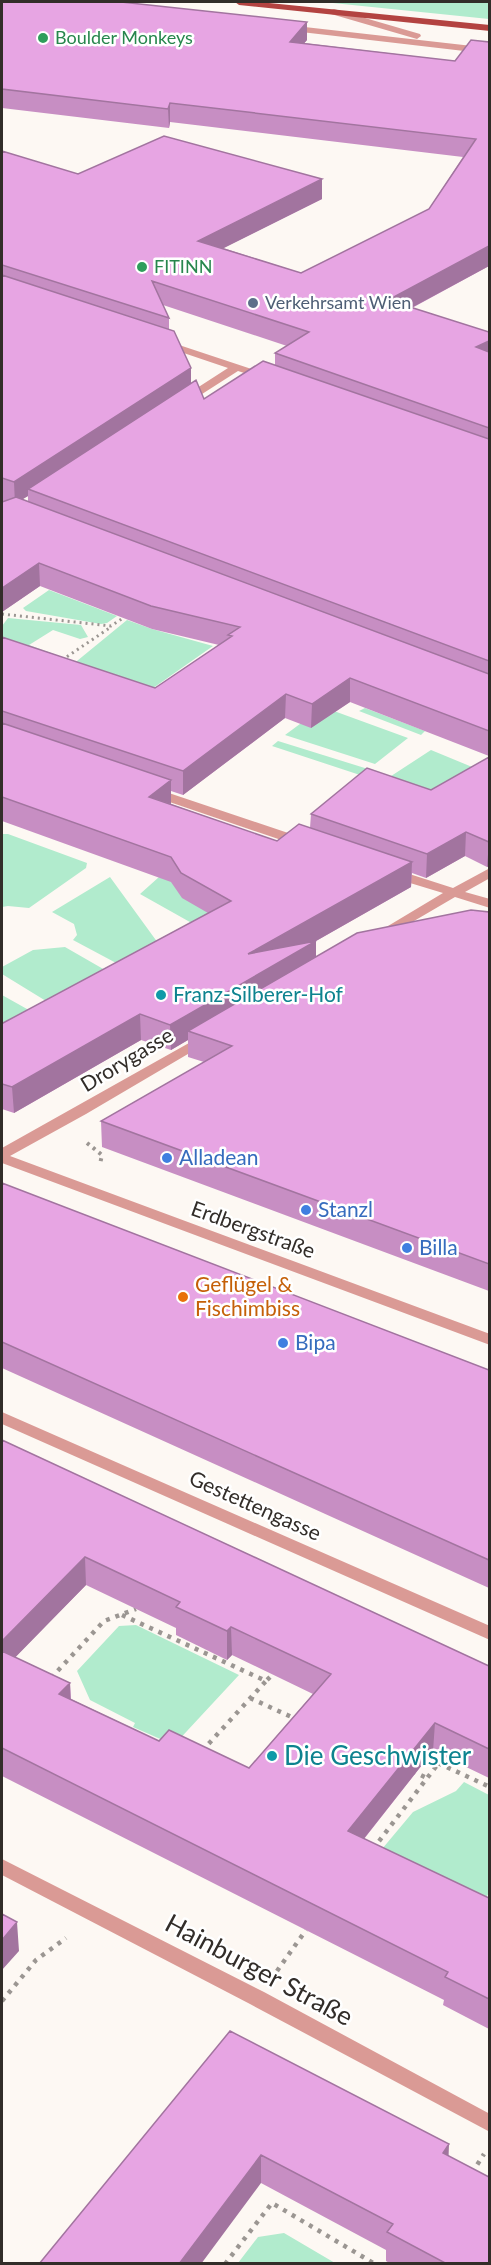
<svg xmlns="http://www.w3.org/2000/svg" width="491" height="2265" font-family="Lato,sans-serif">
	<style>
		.green { fill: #b1ebcd }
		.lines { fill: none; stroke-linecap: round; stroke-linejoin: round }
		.path-far2 { stroke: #9b9692; stroke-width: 3; stroke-dasharray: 2 4; stroke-linecap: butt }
		.path-far1 { stroke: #9b9692; stroke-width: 4; stroke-dasharray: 3 4.5; stroke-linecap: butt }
		.path { stroke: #9b9692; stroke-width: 4.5; stroke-dasharray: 4 6; stroke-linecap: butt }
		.minor { fill: #da9a95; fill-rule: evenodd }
		.major { fill: #b34341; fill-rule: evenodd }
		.wall { fill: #c78ec3; fill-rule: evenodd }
		.shaded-wall { fill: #a2749f }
		.building { fill: #e7a5e3; stroke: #a2749f; stroke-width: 1.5 }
		.leisure-dot { fill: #2e9e5b; stroke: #fff; stroke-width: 2 }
		.service-dot { fill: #5c6f8a; stroke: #fff; stroke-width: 2 }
		.culture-dot { fill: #0f9aa8; stroke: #fff; stroke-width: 2 }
		.shop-dot { fill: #3f7fe0; stroke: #fff; stroke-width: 2 }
		.food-dot { fill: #e8710a; stroke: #fff; stroke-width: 2 }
		.labels { text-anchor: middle; stroke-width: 5; stroke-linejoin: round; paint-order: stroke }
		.far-leisure-label { font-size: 18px; fill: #27864d; stroke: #fff; text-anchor: start }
		.far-service-label { font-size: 18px; fill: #4e5e75; stroke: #fff; text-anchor: start }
		.culture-label { font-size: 21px; fill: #0d838f; stroke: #fff; text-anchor: start }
		.street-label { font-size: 21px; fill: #322d29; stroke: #fff }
		.shop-label { font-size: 21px; fill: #366cbe; stroke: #fff; text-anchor: start }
		.food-label { font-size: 21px; fill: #c56008; stroke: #fff; text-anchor: start }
		.near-culture-label { font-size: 26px; fill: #0d838f; stroke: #fff; text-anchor: start }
		.near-street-label { font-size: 26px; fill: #322d29; stroke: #fff }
	</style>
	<rect width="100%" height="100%" fill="#fdf8f3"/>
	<!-- green -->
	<path class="green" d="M323,2H489V19Z
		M49,590L117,616L107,623L101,624L26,611L23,608Z
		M8,618L81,625L88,637L80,639L53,630L29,645L54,654L38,664L2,648V626Z
		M127,620L152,629L213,646L146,693L66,670Z
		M323,707L408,738L375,764L285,735Z
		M365,708L425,731L421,735L359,711Z
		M278,741L368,769L360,775L272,746Z
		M431,750L477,769L437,795L385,780Z
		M2,834H8L87,863L86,868L29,908L8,906L2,907Z
		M110,877L158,943L118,964L73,940L77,935L74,924L52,912Z
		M159,877L182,885L207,901L213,935L140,894Z
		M65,947L105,970L46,1001L2,974V967L33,950Z
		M2,995L52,1023L2,1047Z
		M136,1625L239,1675L174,1745L133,1727L135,1723L90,1700L77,1671L119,1626Z
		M464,1782L489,1795V1893L481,1904L377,1855L413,1812L456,1791Z
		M284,2233L335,2263H238L258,2237Z"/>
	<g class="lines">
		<!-- path-far2 -->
		<path class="path-far2" d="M2,614L111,626L123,618
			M62,660L111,627"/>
		<!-- path-far1 -->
		<path class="path-far1" d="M87,1143L102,1155L100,1164"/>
		<!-- path -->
		<path class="path" d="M122,1615L266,1681L273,1674
			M51,1678L104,1621L136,1609
			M250,1698L296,1719
			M202,1751L266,1681
			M438,1763L490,1787
			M412,1771L427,1778
			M373,1849L444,1756
			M277,1971L306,1930
			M2,2001L36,1960L66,1938
			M472,2173L484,2154
			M225,2264L272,2203L375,2264"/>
		<!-- minor -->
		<path class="minor" d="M334,9L420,34L421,36L417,39L331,14V10Z
			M287,25L490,48V54L284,30L283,28Z
			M164,340L270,375L271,377L266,380L238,371L188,403H180V399L228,368L160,345V341Z
			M154,788L306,839L308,842L306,845H296L149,795L147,792Z
			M490,868V878L465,892L490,899V908L455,897L385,938L380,939L373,935L443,893L387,876L385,873L387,870H397L453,888Z
			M205,1034L210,1035L212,1038L210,1041L86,1114L10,1156L490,1334V1345L2,1163V1148Z
			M2,1412L490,1626V1640L2,1424Z
			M2,1859L264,1992L490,2114V2132L250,2004L2,1875Z"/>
		<!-- major -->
		<path class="major" d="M235,2H259L490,25V31L239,5Z"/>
	</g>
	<!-- wall -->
	<path class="wall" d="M2,2L307,22V40L304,43L455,61L489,42V266L412,308L489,332V756L350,702L311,728L285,718L183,795L171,791V804L277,841L310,828L311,814L431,790L489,757V866L487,867L465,856L426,878L412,873L411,887L316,941V957L489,912V1291L102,1147L101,1121L204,1062L188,1057V1040L171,1050L141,1040L14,1113L2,1109V1022L3,1023L208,913L182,898L171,882L2,821V637L155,688L219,645L152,629L40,586L2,612V151L78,174L322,179V199L223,248L301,273L429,209L463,157L170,122L169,128L2,108ZM163,305L287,346L275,353V365L204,399L191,383L169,329V318ZM28,496V502L22,499Z
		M2,1183L489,1370V1588L2,1368Z
		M2,1440L489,1666V1778L433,1751L364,1839L489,1898V2029L443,2005L444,2000L2,1776ZM86,1585L176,1628V1635L227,1660L232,1655L313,1694L249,1768L159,1741L71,1699L70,1683L15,1657Z
		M230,2031L449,2156L489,2264H391L386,2261V2250L261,2183Z"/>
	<!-- shaded-wall -->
	<path class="shaded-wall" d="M307,22V40L290,60V42Z
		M170,103V122L169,128L168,109Z
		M322,179V199L198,261V241Z
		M489,246V266L387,321L388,300Z
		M489,341V362L476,347Z
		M191,368V390L28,489V496L15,504L14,482Z
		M2,490L4,512L2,514Z
		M39,563L40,586L2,612V588Z
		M350,678V702L311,728L312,704Z
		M286,694L285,718L183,795V771Z
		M171,780V804L149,797Z
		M466,832L465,856L426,878L427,854Z
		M489,842V866L487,867Z
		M412,862L411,887L316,941V966L188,1031V1040L171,1050L170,1025L248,954Z
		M140,1014L141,1040L14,1113L12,1087Z
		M85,1557L86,1585L2,1671V1641Z
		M231,1627L232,1655L227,1660V1631Z
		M70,1683L71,1712L59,1694Z
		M435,1723L433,1751L347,1860L348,1831Z
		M17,1922L19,1951L2,1970V1940Z
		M449,2144L448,2172L443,2153Z
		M261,2155V2183L201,2264H179Z"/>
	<!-- building -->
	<path class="building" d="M2,2H121L307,22L290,42L455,61L471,40L489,42V246L388,300L489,332V341L476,347L489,352V428L275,353L309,332L152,281L169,318L2,265V151L78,174L164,136L322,179L198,241L301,273L429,209L476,139L170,103L168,109L2,89Z
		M2,275L174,331L191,368L14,482L2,478Z
		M263,361L489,439V661L28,489L196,380L204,399Z
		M16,497L489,674V731L350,678L312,704L286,694L183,771L2,711V637L155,688L232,636L228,635L240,627L151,606L39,563L2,588V502Z
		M2,723L171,780L149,797L277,841L299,824L412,862L248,954L316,941L170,1025L140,1014L12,1087L2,1084V1022L3,1023L231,901L181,873L171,857L2,797Z
		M489,757V842L466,832L427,854L311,814L367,768L431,790Z
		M471,910L489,912V1264L101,1121L232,1046L188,1031L357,933Z
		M2,1183L489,1370V1560L2,1342Z
		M2,1440L489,1666V1749L435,1723L348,1831L489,1898V1999L445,1977L448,1972L2,1748V1651L70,1683L59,1694L159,1741L169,1730L249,1768L331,1674L231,1627L227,1631L176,1607L180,1602L85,1557L2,1641Z
		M2,1914L17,1922L2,1940Z
		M230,2031L449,2144L443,2153L489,2177V2264H447L387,2232L393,2224L261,2155L179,2264H39Z"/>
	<!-- markers -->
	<g class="leisure-dot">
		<circle cx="43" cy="38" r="6"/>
		<circle cx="142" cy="267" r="6"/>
	</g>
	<circle class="service-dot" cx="253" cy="303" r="6"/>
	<g class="culture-dot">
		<circle cx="161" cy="995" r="6"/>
		<circle cx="272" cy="1756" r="6"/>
	</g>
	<g class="shop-dot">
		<circle cx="167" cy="1158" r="6"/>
		<circle cx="306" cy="1210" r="6"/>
		<circle cx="407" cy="1248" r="6"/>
		<circle cx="283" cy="1343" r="6"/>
	</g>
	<circle class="food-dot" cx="183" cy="1297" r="6"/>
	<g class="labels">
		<!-- far-leisure labels -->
		<g class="far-leisure-label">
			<text x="55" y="44">Boulder Monkeys</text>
			<text x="154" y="273">FITINN</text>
		</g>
		<!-- far-service labels -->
		<g class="far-service-label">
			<text x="265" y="309">Verkehrsamt Wien</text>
		</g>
		<!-- culture labels -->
		<g class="culture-label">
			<text x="173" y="1002">Franz-Silberer-Hof</text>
		</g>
		<!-- street labels -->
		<g class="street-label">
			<text transform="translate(127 1060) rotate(-31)" y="7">Drorygasse</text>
			<text transform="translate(253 1230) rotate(20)" y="7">Erdbergstraße</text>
			<text transform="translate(255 1506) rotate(24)" y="7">Gestettengasse</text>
		</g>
		<!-- shop labels -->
		<g class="shop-label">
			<text x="179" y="1165">Alladean</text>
			<text x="318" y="1217">Stanzl</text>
			<text x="419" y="1255">Billa</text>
			<text x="295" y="1350">Bipa</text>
		</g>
		<!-- food labels -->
		<g class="food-label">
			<text x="195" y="1292">Geflügel &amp;<tspan x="195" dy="24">Fischimbiss</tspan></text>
		</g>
		<!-- near-culture labels -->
		<g class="near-culture-label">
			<text x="284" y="1765">Die Geschwister</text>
		</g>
		<!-- near-street labels -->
		<g class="near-street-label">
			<text transform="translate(259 1970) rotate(28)" y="9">Hainburger Straße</text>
		</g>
	</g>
	<!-- border -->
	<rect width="491" height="2265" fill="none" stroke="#322d29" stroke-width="6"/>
</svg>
